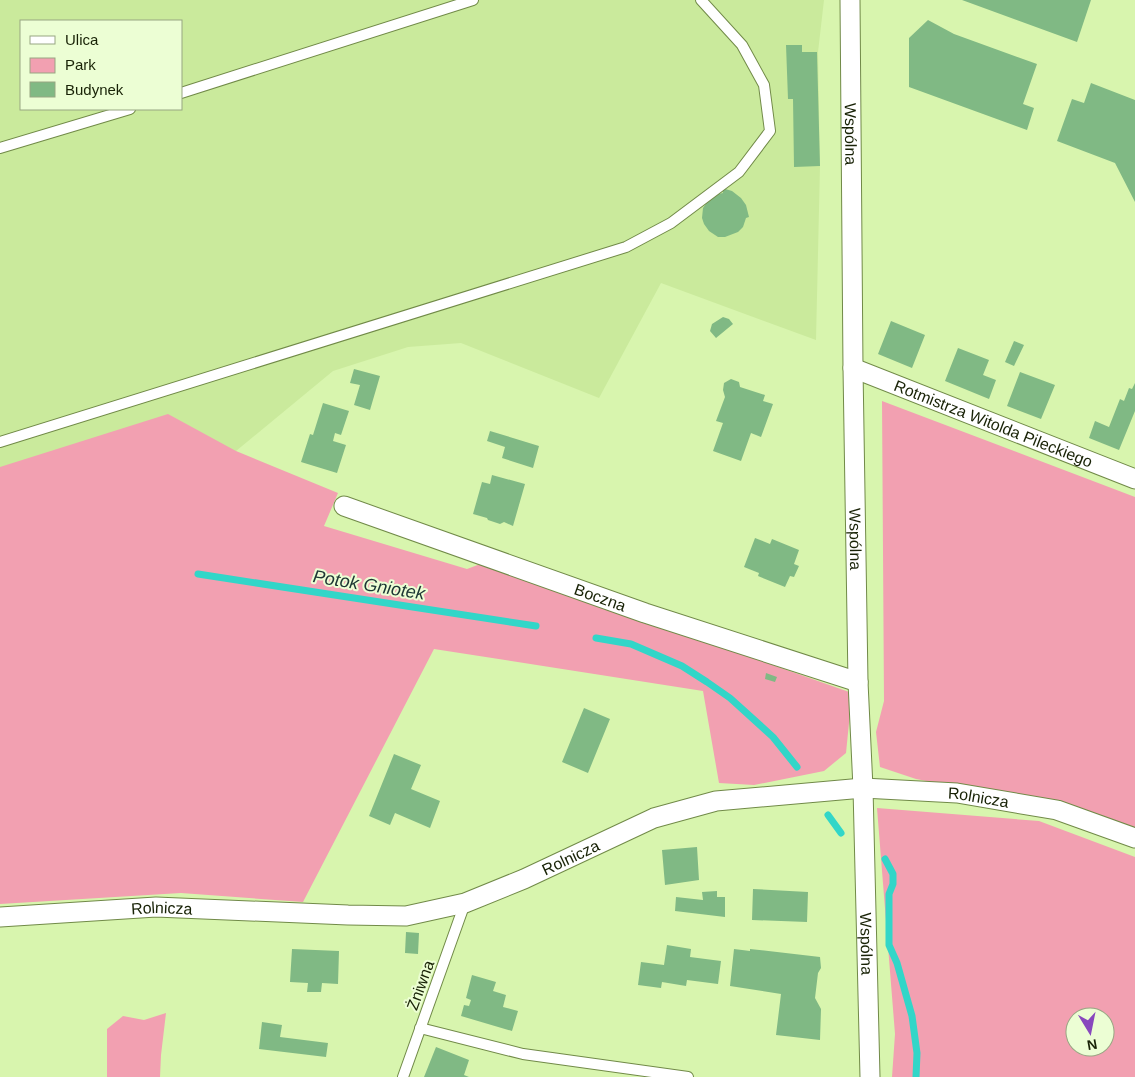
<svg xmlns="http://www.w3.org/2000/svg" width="1135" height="1077" font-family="Arial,sans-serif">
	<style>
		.built { fill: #caea9c; fill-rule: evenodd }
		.green { fill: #f2a0b1; fill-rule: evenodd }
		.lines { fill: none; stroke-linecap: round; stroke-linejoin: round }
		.stream { stroke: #32d6c8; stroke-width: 7 }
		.building { fill: #80b984 }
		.lane-casing { stroke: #718a48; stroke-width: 12 }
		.street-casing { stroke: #718a48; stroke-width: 21 }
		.lane { stroke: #fff; stroke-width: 10 }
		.street { stroke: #fff; stroke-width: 19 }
		.labels { text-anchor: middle; stroke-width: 4; stroke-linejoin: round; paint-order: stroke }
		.street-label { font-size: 16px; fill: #182206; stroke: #ecfed4 }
		.water-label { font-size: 18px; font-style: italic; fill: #1d3634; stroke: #ecfed4 }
	</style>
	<rect width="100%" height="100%" fill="#d8f5ae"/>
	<!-- built -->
	<path class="built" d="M0,0H824L818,52L820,166L816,340L661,283L599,398L461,343L408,347L333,371L0,646ZM21,21H181V109H21Z"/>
	<!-- green -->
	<path class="green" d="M882,401L1135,497V828L1091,812L916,779L880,767L876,732L884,701Z
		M168,414L236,451L338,493L324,526L467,569L483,563L852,693L846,753L824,771L754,785L719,783L703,691L434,649L303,902L181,893L0,904V467Z
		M877,808L1039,821L1135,857V1077H892L895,1034ZM1075,1017H1105V1047H1075Z
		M166,1013L161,1055L160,1077H107V1029L123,1016L144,1020Z"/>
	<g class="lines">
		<!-- stream -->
		<path class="stream" d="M198,574L536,626
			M596,638L631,644L682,666L707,682L730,698L773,737L797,767
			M828,815L841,833
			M885,859L893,874V884L889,894V945L897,963L912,1016L917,1053L916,1077"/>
	</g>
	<!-- building -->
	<path class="building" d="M962,0H1091L1077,42Z
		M928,20L954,34L1037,64L1023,104L1034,108L1027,130L909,87V38Z
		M786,45H802V52H817L820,166L794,167L793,99H788Z
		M1091,83L1135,100V202L1115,163L1057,141L1072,99L1084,103Z
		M722,188L732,191L741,198L746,205L749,217L746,218L743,227L738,232L725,237H718L709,231L704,224L702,218L703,208L707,202L718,194L723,193Z
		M723,317L729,319L733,324L716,338L710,331L712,324Z
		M891,321L925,335L912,368L878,354Z
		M1014,341L1024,345L1014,366L1005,362Z
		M958,348L989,360L983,375L996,380L989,399L945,381Z
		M354,369L380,376L370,410L354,405L360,385L350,383Z
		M1020,372L1055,385L1041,419L1007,406Z
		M731,379L739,382L740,387L765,395L763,401L773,404L761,437L751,433L741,461L713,451L723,423L716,421L725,397L723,390L724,383Z
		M1135,383V411L1119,450L1089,438L1095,421L1109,427L1120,399L1124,401L1129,388L1132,389Z
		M323,403L349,411L341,435L335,433L333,441L346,445L337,473L301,462L310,434L313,435Z
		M490,431L539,446L533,468L502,458L505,447L487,441Z
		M492,475L525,484L513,526L504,522L500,524L488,520L487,518L473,514L482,482L490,484Z
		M755,538L770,544L772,539L799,550L794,564L799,566L794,577L790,576L785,587L758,576L759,573L744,567Z
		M766,673L777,677L775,682L765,679Z
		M584,708L610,719L588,773L562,762Z
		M394,754L421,765L411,789L440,801L430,828L395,813L390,825L369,816Z
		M697,847L699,880L665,885L662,850Z
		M753,889L808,892L807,922L752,920Z
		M717,891V897H725V917L675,911L676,897L703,900L702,892Z
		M406,932L419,933L418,954L405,953Z
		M667,945L691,949L690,957L721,961L718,984L687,980L686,986L662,982L661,988L638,985L641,962L664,965Z
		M292,949L339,951L338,984L322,983L321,992H307L308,983L290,982Z
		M734,949L750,951V949L820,957L821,968L818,973L815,998L821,1009L820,1040L776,1035L781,994L730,986Z
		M472,975L496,982L493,991L506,995L503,1007L518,1011L512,1031L461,1016L464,1005L469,1006L471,1000L466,998Z
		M262,1022L282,1025L280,1037L328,1043L326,1057L259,1049Z
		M436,1047L469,1060L464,1075L469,1077H424Z"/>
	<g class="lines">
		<defs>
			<path id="lane" d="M181,93L473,0
				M0,148L130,109
				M0,442L626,247L671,223L739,172L770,131L764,85L742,45L701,0
				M420,1028L523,1054L688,1077
				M403,1077L465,903"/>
			<g id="street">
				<path id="s1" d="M850,0L853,368L858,682L863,788L870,1077"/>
				<path id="s2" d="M853,368L1135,479"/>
				<path id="s3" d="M344,506L645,613L858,682"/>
				<path id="s4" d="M0,917L156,907L348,915L406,916L465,903L524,879L654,818L716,801L863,788L957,793L1057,810L1135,838"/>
			</g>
		</defs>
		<!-- lane casing -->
		<use href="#lane" class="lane-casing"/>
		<!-- street casing -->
		<use href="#street" class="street-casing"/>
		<!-- lane -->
		<use href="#lane" class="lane"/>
		<!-- street -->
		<use href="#street" class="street"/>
	</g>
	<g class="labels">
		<!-- street labels -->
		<g class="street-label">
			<text dy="6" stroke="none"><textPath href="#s1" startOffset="134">Wspólna</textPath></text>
			<text dy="6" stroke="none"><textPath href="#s2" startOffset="151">Rotmistrza Witolda Pileckiego</textPath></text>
			<text dy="6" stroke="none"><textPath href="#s1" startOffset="539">Wspólna</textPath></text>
			<text dy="6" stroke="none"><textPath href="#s3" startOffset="272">Boczna</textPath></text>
			<text dy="6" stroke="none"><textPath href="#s4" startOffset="1002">Rolnicza</textPath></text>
			<text dy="6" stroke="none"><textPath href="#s4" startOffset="582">Rolnicza</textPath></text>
			<text dy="6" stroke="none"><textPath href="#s4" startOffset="162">Rolnicza</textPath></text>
			<text dy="6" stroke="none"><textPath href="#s1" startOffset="944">Wspólna</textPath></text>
			<text transform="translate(420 985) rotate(-70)" y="6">Żniwna</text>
		</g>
		<!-- water labels -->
		<g class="water-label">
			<text transform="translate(369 585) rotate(9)" y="6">Potok Gniotek</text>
		</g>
	</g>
	<!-- legend -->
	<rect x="20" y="20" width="162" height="90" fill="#ecfed4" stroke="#97a682"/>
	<rect x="30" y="36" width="25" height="8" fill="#ffffff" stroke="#97a682"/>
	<text x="65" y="45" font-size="15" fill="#182206">Ulica</text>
	<rect x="30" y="58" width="25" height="15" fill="#f2a0b1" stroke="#97a682"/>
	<text x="65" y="70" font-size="15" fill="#182206">Park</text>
	<rect x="30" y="82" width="25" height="15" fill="#80b984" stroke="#97a682"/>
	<text x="65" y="95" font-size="15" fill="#182206">Budynek</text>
	<!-- north arrow -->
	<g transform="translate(1090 1032) rotate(170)"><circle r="24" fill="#ecfed4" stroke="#97a682"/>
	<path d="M0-4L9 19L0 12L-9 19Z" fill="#8848bd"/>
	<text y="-8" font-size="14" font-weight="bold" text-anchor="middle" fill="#182206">N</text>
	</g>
</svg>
